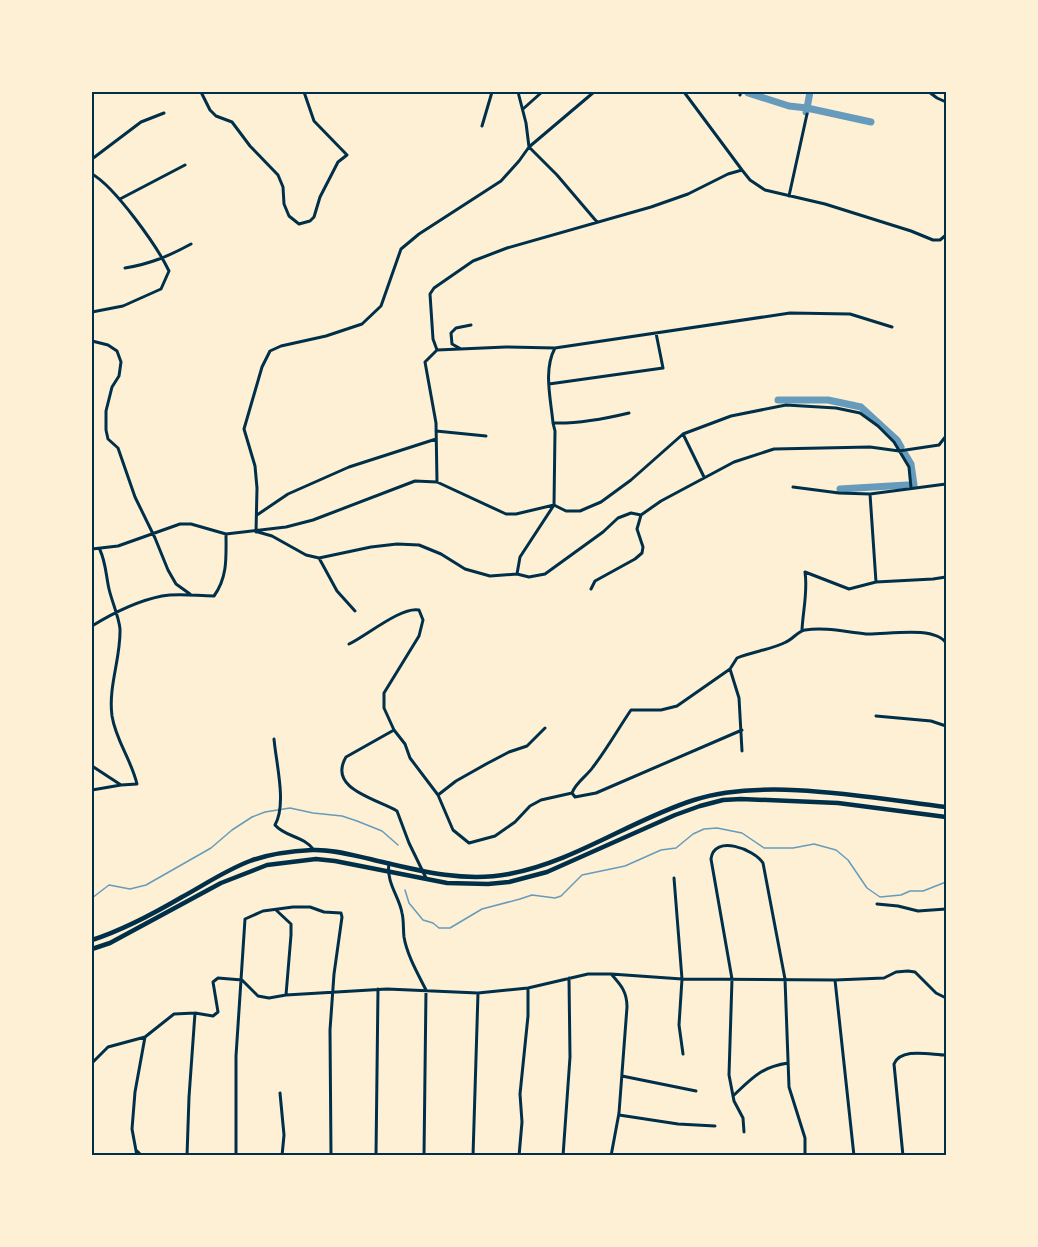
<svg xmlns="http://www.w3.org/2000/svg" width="1038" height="1247" font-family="'Noto Serif',serif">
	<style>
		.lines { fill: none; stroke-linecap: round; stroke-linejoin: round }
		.stream { stroke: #669bbc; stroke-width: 1.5 }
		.canal { stroke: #669bbc; stroke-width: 7 }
		.minor { stroke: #003049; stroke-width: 3 }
		.trunk { stroke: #003049; stroke-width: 4.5 }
		.neatline { fill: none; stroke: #003049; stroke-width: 2 }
	</style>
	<rect width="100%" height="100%" fill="#fdf0d5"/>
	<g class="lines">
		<!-- stream -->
		<path class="stream" d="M405,890L409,903L423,920L433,923L439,928H450L482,909L520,899L532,895L555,898L561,896L582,875L625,866L661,850L676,848L693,834L704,829L717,828L742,833L764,848H793L814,844L836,850L848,860L867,888L880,897L901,895L910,891H923L946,882
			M92,898L109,885L130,889L146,885L211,848L232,830L252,817L265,812L290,808L313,813L342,816L357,821L382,831L398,845"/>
		<!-- canal -->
		<path class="canal" d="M748,93L789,106L807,108L810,92
			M806,112L807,108L871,122
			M778,400H828L861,407L897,440L901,447
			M905,454L911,464L914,485H913
			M840,489L907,485"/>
		<!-- minor -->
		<path class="minor" d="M201,92L210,110L216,116L232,122L250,146L278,175L283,187L284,204L289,216L299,224L310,221L314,217L320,197L338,162L347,155L314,121L304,92
			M518,92L526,123L529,147L557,175L597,222
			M684,92L742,170L750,180L765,190L825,204L911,231L933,240H940L946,235
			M929,92L937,98L946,102
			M740,95L741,92
			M523,109L542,92
			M482,126L492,92
			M92,159L141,122L164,113
			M742,170L728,174L688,194L651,207L507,248L473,261L434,288L430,294L433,339L437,350L506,347L555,348L790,313L850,314L892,327
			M92,174C115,187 157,246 169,271L161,289L123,306L92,312
			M789,196L807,114
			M120,199L185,165
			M125,268C150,264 169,256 191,244
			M92,341L108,345L117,351L121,362L119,376L112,387L106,411V430L108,439L118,448L135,497L155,538L168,570L176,584L190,594
			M461,349L452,344L451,333L456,328L471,325
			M549,384L663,368L656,333
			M553,423C579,424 604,419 629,413
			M436,431L486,436
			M683,434L704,477
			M437,482L436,423L425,362L437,350
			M793,487L839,493L870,494L946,484
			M870,494L876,582
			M257,515L288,494L349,467L436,439
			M256,532L257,488L255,466L244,429L262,367L270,351L281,346L326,336L362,324L381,306L401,249L419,234L501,181L519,161L529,147L594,92
			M258,532L272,536L306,555L319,558L371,547L397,544L419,545L441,554L465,569L490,576L517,574L529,577L545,574L603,532L618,518L631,513L641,515
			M92,549L118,546L180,524H191L226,534L286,527L313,520L415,481L437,482L506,514H516L554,505L566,511H580L601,502L631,480L683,434L731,416L786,405L836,408L860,413L878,426L894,442L909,467L911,488
			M319,558L337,591L355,611
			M517,574L520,557L554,505L555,431L553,423C551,400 543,370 555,348
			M591,589L595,581L635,559L642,553L643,547L637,529L641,515L661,501L734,462L774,449L870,447L899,451L939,445L946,436
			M92,626C113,613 137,601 162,596C179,593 197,596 214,596C228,577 226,556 226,534
			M802,630C803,610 808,591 805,572L849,589L876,582L933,579L946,577
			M349,644C366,636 402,606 419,610L423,620L419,636L384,693V708L394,730L405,744L410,758L438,795L453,830L469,843L495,836L515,822L530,806L541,800L572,793L575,797L596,793L742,730
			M876,716L931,721L946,726
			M394,730L346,757C327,789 377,799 397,811L409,843L426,878
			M274,739C276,763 287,804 275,825C285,837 304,836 314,850
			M742,751L739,698L730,669L737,658C753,651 771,650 786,642C793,639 798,631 805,630C826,627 845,632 866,634C885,635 934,625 946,643
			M92,766L121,785L137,784C131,759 116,741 112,716C108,686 121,658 120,629C119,617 112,602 109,589C106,576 106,563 100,550
			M92,790L121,785
			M572,793C576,782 587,776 593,767C607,749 618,729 631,710H661L677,706L730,669
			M438,795L456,781L488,763L509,752L527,746L545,728
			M389,863C386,883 399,896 402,913C404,921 403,929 404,937C407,955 418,974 426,990L424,1156
			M674,878L682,979L679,1025L683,1054
			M877,904L898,906L918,911L946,909
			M276,910L291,924V935L286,995
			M835,980L854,1156
			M946,1055V1105
			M92,1063L108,1047L145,1037L174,1014L195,1013L213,1016L218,1012L213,982L218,978L242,980L258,996L269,998L286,995L387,989L478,993L528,988L588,974H611L682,979L835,980L884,978L896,972L908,971L915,972L936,993L946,998
			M92,1071V1062
			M622,1076L696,1091
			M280,1093L284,1135L282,1156
			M733,1096C752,1078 761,1067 788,1063
			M619,1115L678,1124L715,1126
			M744,1132L743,1118L734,1101L729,1075L732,979L711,859C714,834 754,849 763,863L785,979L789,1087L805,1138V1156
			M137,1151L142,1156
			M137,1156L132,1129L135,1092L145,1037
			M187,1156L189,1097L195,1013
			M236,1156V1056L245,919L263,911L293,907H310L324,912L341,913L342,917L334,974L330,1030L331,1156
			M376,1156L378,989
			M473,1156L478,993
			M519,1156L522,1122L520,1094L528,1016V988
			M563,1156L570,1057L569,978
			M611,1156L619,1113L627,1007C627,992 621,985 612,975
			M903,1156L894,1064C901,1047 931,1055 946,1055"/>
		<!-- trunk -->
		<path class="trunk" d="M92,940C123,930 153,914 182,897C204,885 226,870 250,861C269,854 292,851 312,850C331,849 352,855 370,859C416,870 462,883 509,874C574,862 631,820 694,800C765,777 872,798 946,807
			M92,949L110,943L221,883L267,865L316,859L335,861L447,883L488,884L509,882L547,872L675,815L700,806L723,800L741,799L838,803L946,817"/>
	</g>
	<!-- border -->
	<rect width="1038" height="1247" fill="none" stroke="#fdf0d5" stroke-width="186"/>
	<rect x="93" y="93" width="852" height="1061" class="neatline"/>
</svg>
